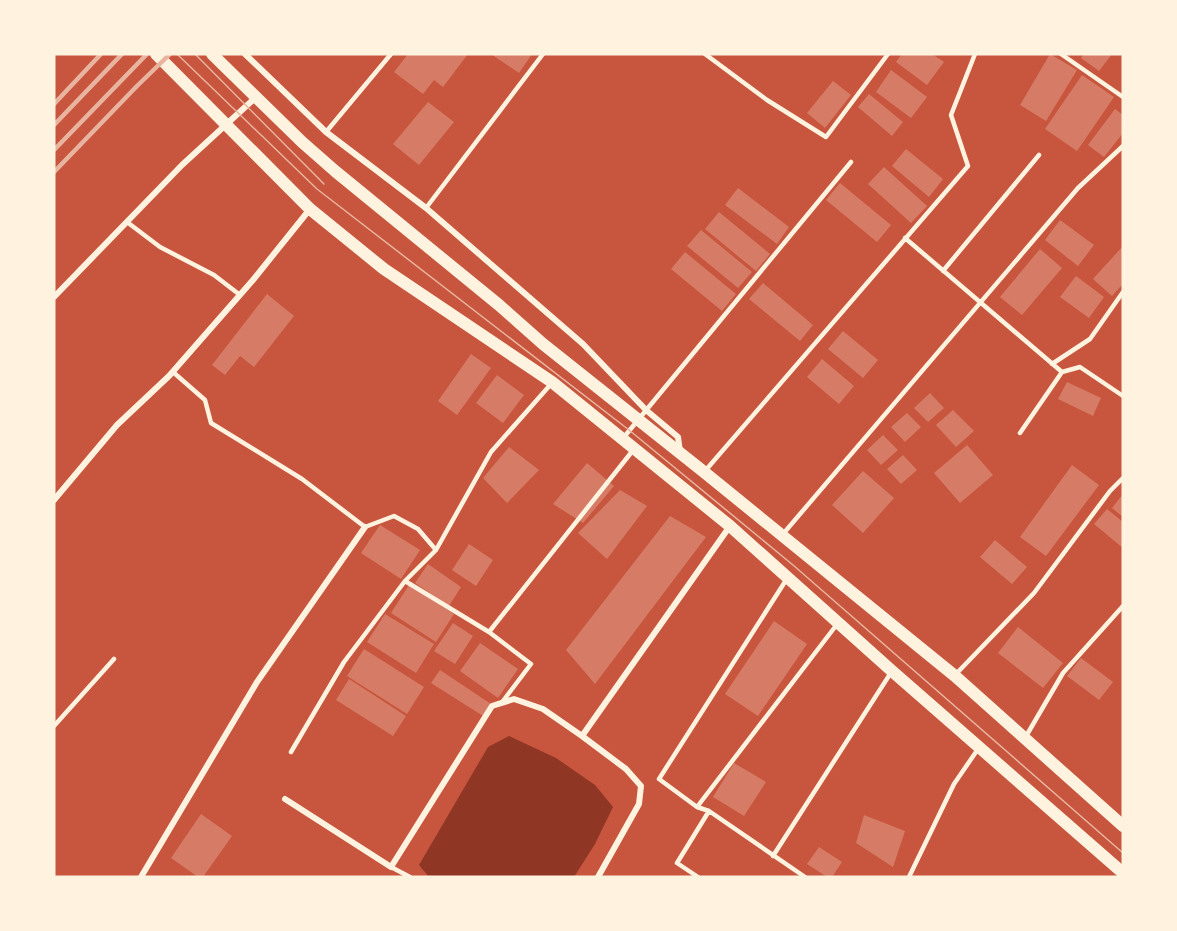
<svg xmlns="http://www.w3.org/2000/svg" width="1177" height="931" font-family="'IBM Plex Sans',sans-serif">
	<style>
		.water { fill: #8f3625 }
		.building { fill: #d67c66 }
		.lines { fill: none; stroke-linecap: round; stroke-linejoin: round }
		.service { stroke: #fff3e0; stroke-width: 4.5 }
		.minor { stroke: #fff3e0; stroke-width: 6 }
		.secondary { stroke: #fff3e0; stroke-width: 12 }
		.tram { stroke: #e9b49f; stroke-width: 1.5 }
		.rail { stroke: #e9b49f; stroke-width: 4.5 }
	</style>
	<rect width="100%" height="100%" fill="#c8553d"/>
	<!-- water -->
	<path class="water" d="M509,736L556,758L595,785L613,807L595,844L574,877H429L419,865L488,747Z"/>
	<!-- building -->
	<path class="building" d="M408,54H468L443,87L434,80L423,94L394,72Z
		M491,54H532L519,73Z
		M902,54H932L944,62L927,85L896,62Z
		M1050,54L1077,70L1046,121L1020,105Z
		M1084,54H1112L1099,71L1081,58Z
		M891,70L927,97L911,118L876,92Z
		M1082,75L1114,97L1077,151L1045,129Z
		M833,81L851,95L825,128L807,113Z
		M869,94L903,122L892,136L858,107Z
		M428,102L454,122L419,165L393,144Z
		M1115,109L1123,115V133L1104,157L1088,145Z
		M906,149L943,179L929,197L892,166Z
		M884,167L927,206L911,223L868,184Z
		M840,183L891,225L877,242L826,200Z
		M738,188L789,227L777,244L725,205Z
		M719,212L770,254L756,271L705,229Z
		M1060,220L1094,245L1078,266L1045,240Z
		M701,230L752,272L738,288L687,246Z
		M1123,246V284L1112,296L1093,279Z
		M1040,249L1062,268L1022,315L1000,297Z
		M685,252L736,294L722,311L671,269Z
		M1076,276L1104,297L1089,318L1060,297Z
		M763,283L813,325L800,341L749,299Z
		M267,294L294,316L254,367L240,356L225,375L212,365Z
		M843,331L878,360L863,378L828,349Z
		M471,354L491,368L457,415L438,401Z
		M822,359L854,386L839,404L807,377Z
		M497,375L524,395L503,423L476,403Z
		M1067,382L1101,398L1093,416L1058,399Z
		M930,393L944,408L928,422L914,408Z
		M953,410L974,431L956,447L936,425Z
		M907,413L921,427L905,442L891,427Z
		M883,435L898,450L881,465L867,450Z
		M967,445L993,475L960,503L934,473Z
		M509,447L539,470L507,503L483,478Z
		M903,455L917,470L901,484L887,469Z
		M587,463L614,486L583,523L553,504Z
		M1072,465L1099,485L1046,556L1020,537Z
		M863,471L894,498L863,533L832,505Z
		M620,490L647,506L607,559L578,533Z
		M1123,494V517L1112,508Z
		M1107,509L1123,522V548L1094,524Z
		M670,516L706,537L595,684L566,650Z
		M380,525L420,550L401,579L361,553Z
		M995,540L1027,567L1012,584L980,557Z
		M469,544L493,560L476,586L452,570Z
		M428,564L461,587L449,606L415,583Z
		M409,585L454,614L436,642L391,613Z
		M385,614L434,644L416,673L367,642Z
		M774,621L807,644L758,716L725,694Z
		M453,623L473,636L455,664L434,651Z
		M1018,627L1063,663L1043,688L998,653Z
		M480,643L518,669L498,698L460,671Z
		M364,649L424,687L407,714L347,676Z
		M1081,658L1113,682L1099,700L1067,676Z
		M440,670L491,704L483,716L431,683Z
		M349,679L406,716L393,736L336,700Z
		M734,763L766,782L744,816L713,797Z
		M201,814L232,836L203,877H198L171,858Z
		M864,815L905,831L893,867L856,843Z
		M819,847L842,862L832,877H827L807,864Z"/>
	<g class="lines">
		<!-- service -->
		<path class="service" d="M705,54L767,100L826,137L888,54
			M1061,54L1123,97
			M326,132L391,54
			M426,208L543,54
			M127,222L160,247L214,275L240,295
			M905,238L1062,372
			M943,271L1039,155
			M1052,364L1090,339L1123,292
			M173,372L205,400L211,423L302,479L365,527L394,516L418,529L436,550
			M1020,433L1062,372L1080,367L1123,396
			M624,437L851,162
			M705,471L968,166L951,115L975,54
			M783,534L1078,188L1123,146
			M788,577L659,779L697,807L709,811L805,877
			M405,581L489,632L531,664L503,701
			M489,632L634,449
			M956,674L1034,593L1110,491L1123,478
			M54,726L114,659
			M1025,738L1063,673L1123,606
			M291,752L344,662L405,581L436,550L491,452L551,384
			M697,807L838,623
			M773,856L892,671
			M391,867L410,877
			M698,877L677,863L709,811
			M909,877L954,784L978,749"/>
		<!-- minor -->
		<path class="minor" d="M245,54L326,132L426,208L583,344L646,410L678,437L680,452
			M54,297L182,165L255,98
			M54,500L117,425L169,376L253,280L310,209
			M285,799L391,867L492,706L514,699L543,709L582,736
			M141,877L257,682L365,527
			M598,877L639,804L641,786L626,769L582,736L730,526"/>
		<!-- secondary -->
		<path class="secondary" d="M156,54L310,209L384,269L552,382L730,526L892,671L1123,873
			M212,54L302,142L335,171L499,305L543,344L704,472L955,676L1123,826"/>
		<!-- tram -->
		<path class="tram" d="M177,54L317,189L629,430L793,565L1123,853
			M195,54L324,184"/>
		<!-- rail -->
		<path class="rail" d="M54,104L101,54
			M54,125L122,54
			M54,150L147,54
			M54,172L137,86L170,54"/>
	</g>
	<!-- border -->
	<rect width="1177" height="931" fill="none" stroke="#fff3e0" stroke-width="111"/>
</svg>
